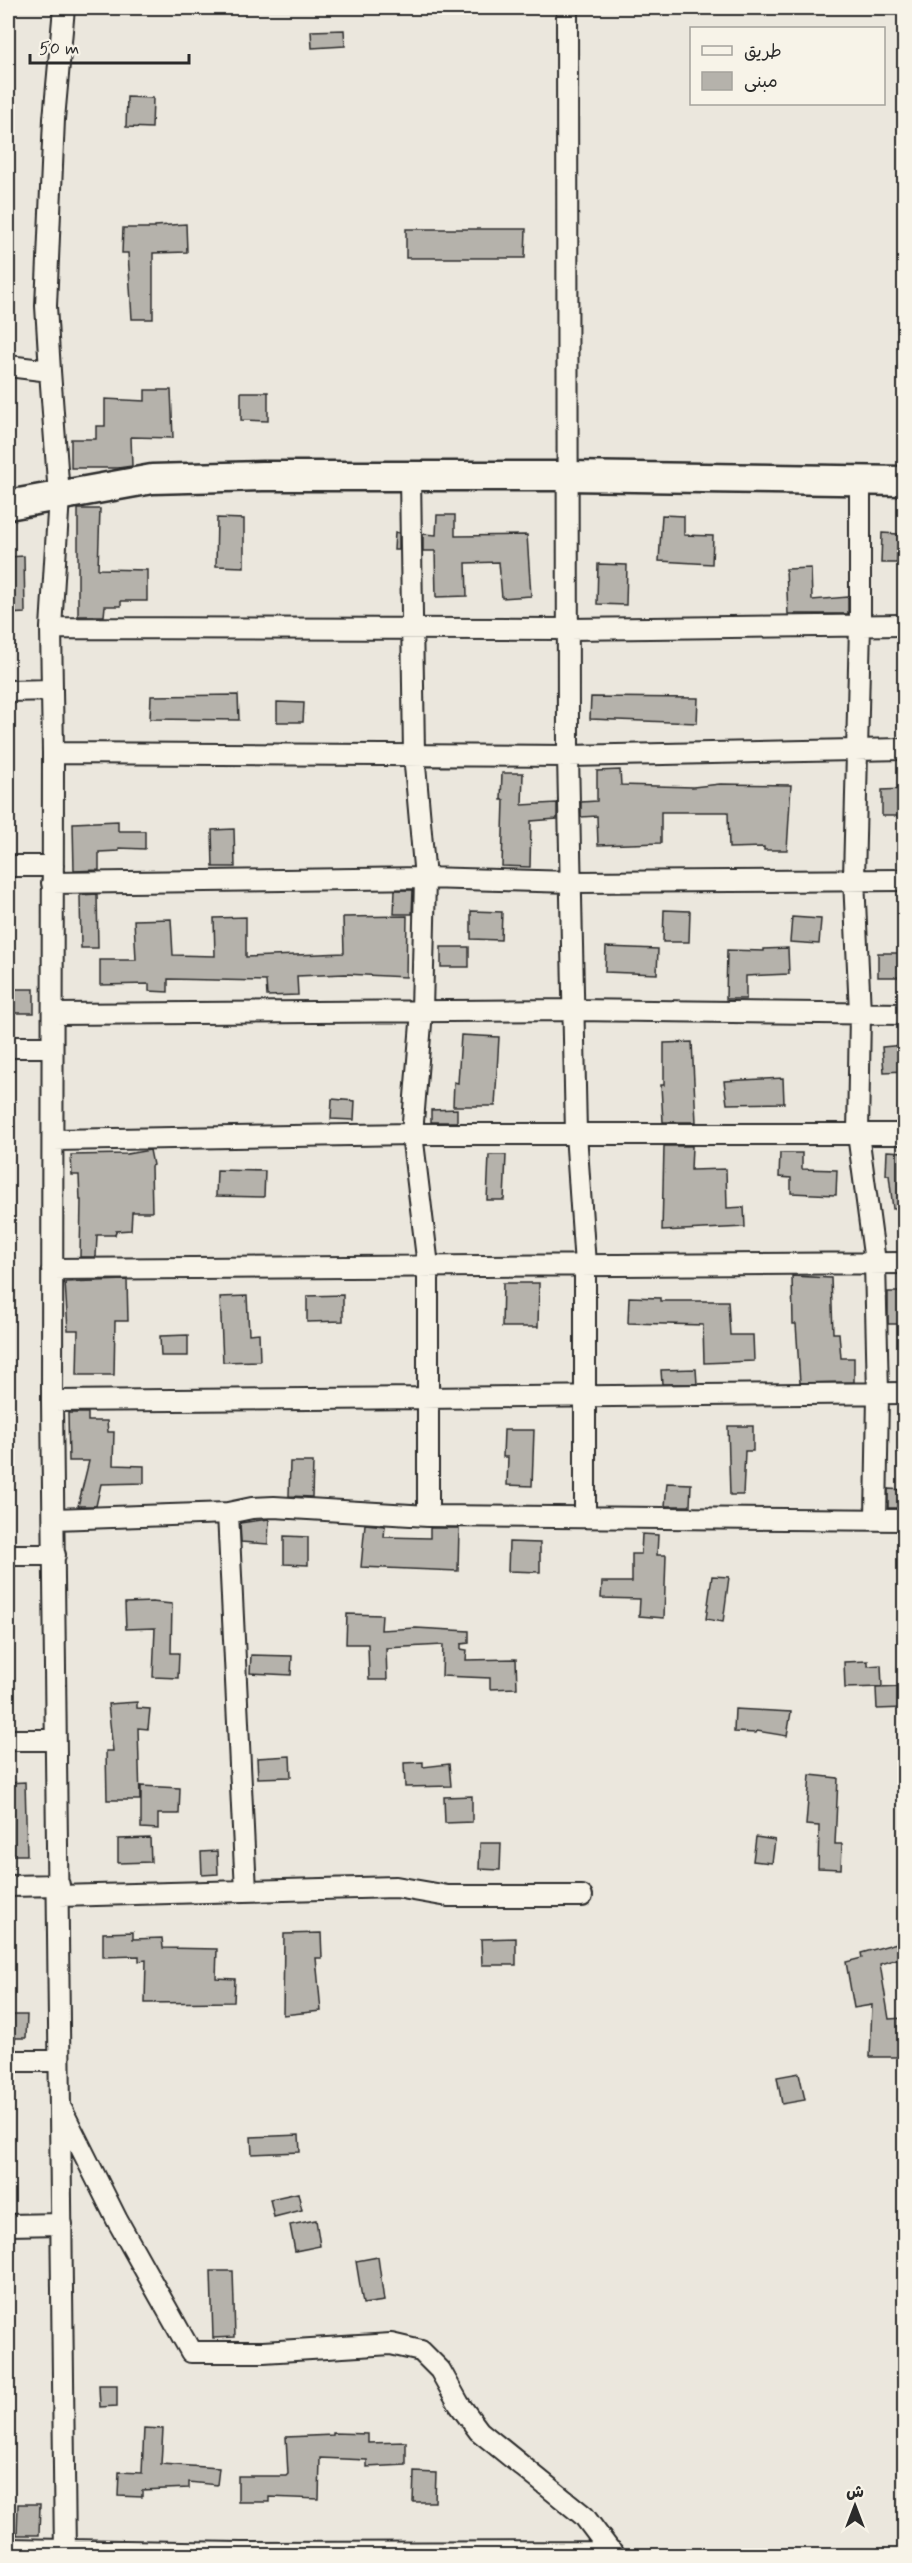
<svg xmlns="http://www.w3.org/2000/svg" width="912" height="2563" font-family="Mynerve,'Playpen Sans Arabic',sans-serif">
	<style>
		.building { fill: #b5b2ab; stroke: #2b2b2b; stroke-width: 1.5 }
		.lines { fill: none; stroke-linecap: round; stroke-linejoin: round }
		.street-casing { stroke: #2b2b2b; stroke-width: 24 }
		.secondary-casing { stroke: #2b2b2b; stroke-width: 33 }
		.street { stroke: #f7f3e8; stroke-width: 20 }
		.secondary { stroke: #f7f3e8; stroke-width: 28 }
	</style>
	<rect width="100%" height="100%" fill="#ebe7dd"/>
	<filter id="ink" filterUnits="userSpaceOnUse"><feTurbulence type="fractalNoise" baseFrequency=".0167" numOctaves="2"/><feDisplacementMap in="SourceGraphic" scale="12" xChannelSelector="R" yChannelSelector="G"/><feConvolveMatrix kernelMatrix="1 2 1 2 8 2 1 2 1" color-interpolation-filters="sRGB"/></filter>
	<g filter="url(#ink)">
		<!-- building -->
		<path class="building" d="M344,30L345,46L312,48L311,31Z
			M127,97L153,98L152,128L126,127Z
			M186,224L187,252L153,253V319H132L128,253H122L123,228H155V226Z
			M406,229H526L525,258H406Z
			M145,390H171L173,438L131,437L132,466L118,468H71V439H96V426H105V399L145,401Z
			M241,392H268V421L241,420Z
			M78,509H100L98,569L147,570V601H121V606H105L104,616H78Z
			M437,515H455V536L527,535L531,596L502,598L499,562L466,563L467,596L436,597L435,551H423V534L436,535Z
			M662,515L684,516V535L713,536L712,564L659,561Z
			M217,518L244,519V567L216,566Z
			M395,532L399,533V550H394Z
			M882,533L898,534L897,563H881Z
			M24,556L25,613L8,614V557Z
			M598,564L627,565L626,605L597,604Z
			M811,568L812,600L848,597V614H788L786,569Z
			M238,695L239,720L150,719L151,696Z
			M591,697L698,698L697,723L590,719Z
			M277,702L304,703L303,722H277Z
			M620,770L621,785L693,787L720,784L791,785L787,850H764V847L729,848L728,812H661V843L598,845L597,816L581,817V802L597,801V771Z
			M502,773H523L522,805L557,803V819L531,821L530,867L502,866L504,800H501Z
			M904,789V816H882V790Z
			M118,821V831H145V849L119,848V851L99,852V870L74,871L73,823Z
			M234,829L235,867H213L212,830Z
			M395,890H413L412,914H394Z
			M97,894L98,948H81L80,895Z
			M664,910L690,911L689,942H663Z
			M471,911L502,912L501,940L471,939Z
			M407,916L406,977L345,974L297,976L298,995L267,996L266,981L168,979V992L149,991V984L100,985V960H136L134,920L171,919L173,955L215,956L214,918L246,917V957L344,953L343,917Z
			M792,917L821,919L819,944L790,942Z
			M441,947H469V967H441Z
			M606,947L658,949L657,974L605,972Z
			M788,948L789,974L746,976V999H726L727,950L764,951V949Z
			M878,953H900V977H878Z
			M12,989H34V1013H12Z
			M461,1035L499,1037L495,1106H453L454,1082L458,1083Z
			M692,1042L696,1122H663L661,1085H664V1043Z
			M904,1045V1071L884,1072L882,1047Z
			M783,1078L784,1103L727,1104L724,1081Z
			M332,1099L355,1101L354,1120L331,1119Z
			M457,1109V1122H431V1110Z
			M664,1146H692L691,1170L726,1169L727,1208L744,1207L745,1227L662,1231Z
			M150,1150L153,1165L151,1166L152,1212H132L131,1230L116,1231L115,1235H97L96,1257H80L81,1200H80L79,1175H72L71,1155L127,1154Z
			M887,1151L904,1152V1208L893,1209L889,1175H886Z
			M780,1153H802V1169L837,1170L836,1195L791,1193V1178L779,1177Z
			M489,1155H506L504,1200H487Z
			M217,1170L265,1171L264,1197L216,1196Z
			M792,1276L831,1278L833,1333H839L841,1358H854V1382L800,1383L796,1324H793Z
			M127,1280L128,1321H115L114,1375H77L78,1330H68L65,1282Z
			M503,1283H539L538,1327H502Z
			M888,1292H904V1324H888Z
			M343,1295V1321L307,1322V1296Z
			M247,1296L249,1334L259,1333L260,1361L223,1362L220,1297Z
			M629,1297L660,1298V1301H728L730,1335H753L754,1361L704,1363L703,1325L628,1323Z
			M188,1335V1356H161L160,1336Z
			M696,1369L697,1384H662L661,1370Z
			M68,1413H88V1421H107L108,1432H114L113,1465L144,1466V1483L101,1484L96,1506H78L89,1461H69Z
			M728,1426H753V1451H745L743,1495H730Z
			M504,1430H534L532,1486L507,1485L508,1457H503Z
			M290,1462H313L312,1497L289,1496Z
			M667,1483L691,1484L690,1506H665Z
			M888,1489L904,1490V1508H888Z
			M269,1519L268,1544L241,1542L240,1523Z
			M365,1524L385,1526L384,1537L430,1538V1528H459L458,1571L361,1567Z
			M642,1534L658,1535L657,1555H666L664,1618L639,1616L640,1599L601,1598L602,1582H632V1554H641Z
			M284,1536L308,1537V1565L284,1564Z
			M509,1542L540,1543V1572L508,1571Z
			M712,1576L729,1577L723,1622L706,1619Z
			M152,1602L172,1604L171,1653H179L178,1678L153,1677L155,1628L126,1629L125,1603Z
			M347,1614L382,1615L381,1630L416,1628L469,1631V1643L461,1644V1649L467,1650L466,1660L516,1659L517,1688L490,1689V1678L442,1676L443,1645L386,1648L387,1680H369L368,1644H346Z
			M251,1655L292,1656L291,1675L250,1673Z
			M868,1661V1666L881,1665L882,1687L845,1688L844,1662Z
			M904,1687V1708L877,1709L876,1688Z
			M137,1702V1708L150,1709L148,1729L138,1728L140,1800H107L106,1751H113L108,1704Z
			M735,1709L791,1712L787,1736L757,1731L756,1733L734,1732Z
			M290,1756L291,1777L258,1778L257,1758Z
			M423,1762V1767L449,1764L451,1786L405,1787L404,1763Z
			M810,1775L838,1778L835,1844H842L841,1869L818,1868L819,1826L806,1825Z
			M25,1782L27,1855H11L8,1783Z
			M141,1786L180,1788L179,1814H158V1829L141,1828Z
			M472,1796V1822L445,1823L444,1797Z
			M756,1837L775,1840L772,1863L753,1861Z
			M150,1838L151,1862L118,1863V1839Z
			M480,1843H501L500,1870L479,1869Z
			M217,1851L218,1874L202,1875L201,1852Z
			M133,1932V1939L162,1938L163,1948L217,1949L216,1978L235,1979L234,2002L145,2003L146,1960L139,1961V1956L103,1957V1933Z
			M321,1933L322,1958H316L321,2011L283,2015L284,1934Z
			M516,1938V1965H482L481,1939Z
			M904,1941V1957L880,1964L889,2019L904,2018V2057H870L872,2005L854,2008L846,1962L862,1958L861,1953Z
			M10,2015H27L26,2038H9Z
			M799,2073L805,2100L782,2104L777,2077Z
			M299,2135L300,2152L252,2154L251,2137Z
			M298,2193L302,2210L274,2217L270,2199Z
			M316,2220L320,2246L295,2251L290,2225Z
			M378,2257L384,2301L363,2304L356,2261Z
			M211,2271H233L235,2337L213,2338Z
			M99,2385H117V2406L100,2407Z
			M144,2428L163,2429L161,2464L219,2468L217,2485L189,2482V2488L142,2490V2497L118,2496L119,2472L142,2473Z
			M333,2433L368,2434V2443L406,2442V2465L367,2467V2460L320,2458L319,2499L269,2497V2502H238V2476H286L288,2474L286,2437L333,2435Z
			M414,2472L436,2473L435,2502H413Z
			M18,2504H40L39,2535H17Z"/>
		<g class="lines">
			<defs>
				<path id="street" d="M567,8L568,756L576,1133L585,1265V1517
					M8,366L50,371L59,496L51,628L53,753L52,1401L65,2556
					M50,371L46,306L54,119L64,8
					M410,476L414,754L425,878L422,1011L412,1134L428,1266V1516
					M860,480V625L854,879L860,1013L858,1134L875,1262L878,1394L876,1519
					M51,628L569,629L904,625
					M8,691L51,690
					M53,753L568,756L904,749
					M8,866H53
					M52,883L425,878L572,882L904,880
					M53,1014L574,1010L904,1014
					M8,1047H52
					M54,1140L412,1134H904
					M52,1269L904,1263
					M52,1401C336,1398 620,1398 904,1393
					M228,1513L246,1891
					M54,1519L228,1513L252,1508L274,1507L428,1516L904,1520
					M8,1555H55
					M8,1740H55
					M8,1886L59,1885
					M59,1896L396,1887L448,1896H582
					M8,2061H59
					M62,2110L117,2220L191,2352H263L391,2344L421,2351L440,2370L459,2404L479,2431L584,2516L614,2556
					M8,2225L62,2224
					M8,2549L241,2553L613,2552"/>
				<path id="secondary" d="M8,505L152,479L262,476H567L904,481"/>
			</defs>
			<!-- street casing -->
			<use href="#street" class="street-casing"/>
			<!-- secondary casing -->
			<use href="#secondary" class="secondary-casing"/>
			<!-- street -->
			<use href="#street" class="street"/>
			<!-- secondary -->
			<use href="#secondary" class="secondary"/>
		</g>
	</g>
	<!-- margin -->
	<rect width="912" height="2563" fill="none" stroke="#f7f3e8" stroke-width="30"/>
	<rect x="15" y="15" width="882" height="2533" fill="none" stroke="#2b2b2b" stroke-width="2" filter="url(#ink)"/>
	<!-- legend -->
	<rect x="690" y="27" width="195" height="78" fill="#f7f3e8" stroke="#a5a39c" stroke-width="1.5"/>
	<rect x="702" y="46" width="30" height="9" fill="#f7f3e8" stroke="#a5a39c" stroke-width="1.5"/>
	<text x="744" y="57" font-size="18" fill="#2b2b2b">طريق</text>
	<rect x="702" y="72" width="30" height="18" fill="#b5b2ab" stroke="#a5a39c" stroke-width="1.5"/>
	<text x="744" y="87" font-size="18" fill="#2b2b2b">مبنى</text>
	<!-- north arrow -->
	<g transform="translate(855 2506)" stroke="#f7f3e8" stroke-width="4.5" paint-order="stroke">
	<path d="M0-4.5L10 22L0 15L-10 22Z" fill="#2b2b2b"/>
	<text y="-9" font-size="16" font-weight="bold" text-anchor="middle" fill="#2b2b2b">ش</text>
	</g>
	<!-- scale -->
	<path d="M30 54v9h159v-9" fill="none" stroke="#2b2b2b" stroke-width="3"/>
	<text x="39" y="54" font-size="18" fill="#2b2b2b" stroke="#f7f3e8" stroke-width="4.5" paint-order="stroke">50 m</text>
</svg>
